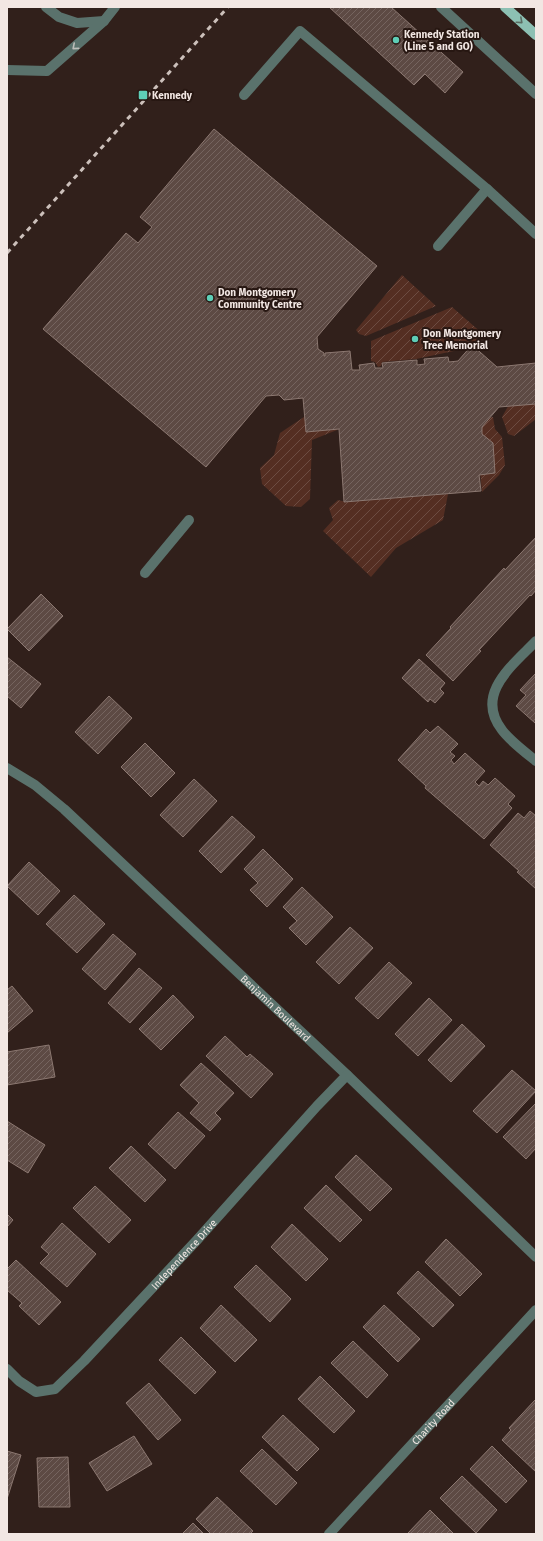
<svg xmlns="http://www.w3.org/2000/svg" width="543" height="1541" font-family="'Fira Sans',sans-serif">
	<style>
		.garden { fill: url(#garden-furrows) }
		.building { fill: url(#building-hatch); stroke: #8c7871 }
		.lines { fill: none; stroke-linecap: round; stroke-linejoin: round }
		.minor { stroke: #5a726c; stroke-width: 10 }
		.major { stroke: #8dc0b3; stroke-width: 10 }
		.rail { stroke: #ccc0bb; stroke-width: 3; stroke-dasharray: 5 5; stroke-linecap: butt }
		.oneway { stroke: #5a6c62 }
		.oneway2 { stroke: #bdbeb9 }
		.poi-dot { fill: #5eceb7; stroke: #271712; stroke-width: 1.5 }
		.labels { text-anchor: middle; stroke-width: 4; stroke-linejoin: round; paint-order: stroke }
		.poi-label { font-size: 10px; font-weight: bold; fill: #f2e7e3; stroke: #271712; text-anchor: start }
		.street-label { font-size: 10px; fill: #f2e7e3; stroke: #271712 }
	</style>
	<defs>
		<pattern id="garden-furrows" width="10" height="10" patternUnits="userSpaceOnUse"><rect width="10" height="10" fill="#542e22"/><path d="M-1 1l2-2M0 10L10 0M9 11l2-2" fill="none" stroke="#6d4c42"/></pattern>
		<pattern id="building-hatch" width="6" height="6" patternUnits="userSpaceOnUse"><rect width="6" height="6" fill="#5d4a44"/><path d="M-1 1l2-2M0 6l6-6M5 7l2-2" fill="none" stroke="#75645f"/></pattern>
	</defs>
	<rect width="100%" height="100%" fill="#31201b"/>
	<!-- garden -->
	<path class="garden" d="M402,275L436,306L366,336L359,334L356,330Z
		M452,307L483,334L468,348L416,359L382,362L381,366L378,367L375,362L371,361V341Z
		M334,400L337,430L312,440L310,499L301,507L286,506L262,484L260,468L274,455L280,433L307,415Z
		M536,400V419L514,436L508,434L502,417L511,401Z
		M493,417L495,429L502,437L505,465L499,475L482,492L475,419Z
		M448,494L443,520L396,548L371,577L323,531L333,520L329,508L338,500L346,502Z"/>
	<!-- building -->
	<path class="building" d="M329,7H391L463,72L445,93L425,74L414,85Z
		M214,129L377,266L317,337L318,349L324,353V356H325V353L350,351L352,370H360L359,365L374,363L375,368H383L382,363L417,360V365L425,364L424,359L448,357L449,362L458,361L472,345L497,367L536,363V404L499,407L482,427V434L493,443L495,473L479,475L481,491L344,502L339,429L306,432L303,398L284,400L279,395L266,396L206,467L43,329L126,233L138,243L152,227L140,217Z
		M536,537V590L531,596L530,595L479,650L481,651L453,681L426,655L451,628L450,627L504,568L505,570Z
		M41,594L63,616L29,651L7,629Z
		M7,657L41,684L21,708L7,696Z
		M419,659L445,683L440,689L444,693L435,703L430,699L428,702L402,678Z
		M536,673V722L535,723L516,706L526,695L520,690Z
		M109,696L132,718L98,754L75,732Z
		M438,726L458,744L450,752L455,756L451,760L454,764L465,753L485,771L475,782L479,786L483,781L488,785L495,778L515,796L508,804L512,808L484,839L425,788L426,786L398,760L426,729L430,733Z
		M145,743L175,773L151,797L121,767Z
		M194,779L217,801L183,837L160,815Z
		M530,811L536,816V889L517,872L519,871L490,845L518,813L524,818Z
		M232,816L255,837L221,873L199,851Z
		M263,849L293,879L267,907L250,890L258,883L244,869Z
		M29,862L60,891L38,915L7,886Z
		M302,887L333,917L306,945L289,928L297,921L283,907Z
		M74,895L105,924L77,953L46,924Z
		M350,927L373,948L339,984L316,962Z
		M113,934L136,954L105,990L82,969Z
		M389,962L412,983L378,1019L355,998Z
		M139,968L162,988L130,1023L108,1003Z
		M12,986L33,1011L7,1033V990Z
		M173,995L194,1017L161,1050L139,1029Z
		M429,998L452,1020L418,1056L395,1034Z
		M462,1024L485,1046L451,1082L428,1060Z
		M225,1036L247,1057L250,1054L273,1074L251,1098L206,1056Z
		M49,1045L55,1077L7,1085V1052Z
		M201,1063L234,1093L215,1113L221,1119L210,1131L190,1113L199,1103L180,1085Z
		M512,1070L536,1091L497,1133L473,1111Z
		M536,1103V1148L526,1159L503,1137Z
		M178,1112L205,1136L175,1169L148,1144Z
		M7,1121L45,1145L28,1173L7,1160Z
		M131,1146L166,1180L145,1202L109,1168Z
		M356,1155L392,1189L370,1211L335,1177Z
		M326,1185L362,1220L340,1242L304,1208Z
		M95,1186L131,1220L109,1243L73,1208Z
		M7,1214L13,1220L7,1227Z
		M62,1223L96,1254L67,1287L40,1263L49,1254L41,1247Z
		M292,1224L328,1259L306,1281L271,1247Z
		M446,1239L482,1274L460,1296L425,1262Z
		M16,1260L61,1302L39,1325L19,1306L22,1303L7,1290V1269Z
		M256,1265L291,1299L270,1322L234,1287Z
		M418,1271L454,1305L433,1327L397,1293Z
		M221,1305L257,1340L235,1362L200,1328Z
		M384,1305L420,1339L398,1362L363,1327Z
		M181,1337L216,1372L195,1394L159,1360Z
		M353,1341L388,1375L367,1398L331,1363Z
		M320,1376L355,1411L334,1433L298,1399Z
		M149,1383L181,1420L158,1440L126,1403Z
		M535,1400L536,1401V1472L502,1440L511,1430L509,1428Z
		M283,1415L319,1449L297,1471L262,1437Z
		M134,1436L152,1464L107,1491L89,1463Z
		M492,1446L527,1481L506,1503L470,1469Z
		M262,1449L297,1483L276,1505L240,1471Z
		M7,1451L21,1455L7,1499Z
		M68,1457L70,1507H39L37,1458Z
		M462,1476L497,1510L476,1533L440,1498Z
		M217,1497L253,1531L250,1534H211L196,1519Z
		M430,1510L454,1534H409L408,1533Z
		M193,1523L204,1534H182Z"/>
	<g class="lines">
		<!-- minor -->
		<g class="minor">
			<path d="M46,7L59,17L77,23L104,21"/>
			<path d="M441,7L536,94"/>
			<path d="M7,70L47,71L104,21L115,7"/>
			<path d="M244,95L300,31L487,189L438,246"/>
			<path d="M487,189L536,234"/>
			<path d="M145,573L189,520"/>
			<path d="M536,641C513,665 474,694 502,730C509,740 526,753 536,761"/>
			<path id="s1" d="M7,768L35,785L64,809L347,1075L536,1257"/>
			<path id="s2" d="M7,1369L19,1381L36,1392L55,1389L84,1361L197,1240L317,1106L347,1075"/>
			<path id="s3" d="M329,1534L536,1310"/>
		</g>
		<!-- major -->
		<path class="major" d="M505,7L536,35"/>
		<!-- rail -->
		<path class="rail" d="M7,253L228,7"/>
	</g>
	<!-- one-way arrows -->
	<defs><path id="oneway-chevron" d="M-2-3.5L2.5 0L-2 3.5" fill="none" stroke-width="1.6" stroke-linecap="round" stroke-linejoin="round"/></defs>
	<use class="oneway" href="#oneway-chevron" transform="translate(520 21) rotate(42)"/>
	<use class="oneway2" href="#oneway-chevron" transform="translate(75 47) rotate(139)"/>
	<!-- markers -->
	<g class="poi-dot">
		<circle cx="396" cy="40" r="4"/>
		<rect x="138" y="90" width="10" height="10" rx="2"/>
		<circle cx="210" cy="298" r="4"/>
		<circle cx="415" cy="339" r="4"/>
	</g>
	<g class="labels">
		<!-- poi labels -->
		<g class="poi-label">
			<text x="404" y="38">Kennedy Station<tspan x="404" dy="12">(Line 5 and GO)</tspan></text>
			<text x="152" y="99">Kennedy</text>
			<text x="218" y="296">Don Montgomery<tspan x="218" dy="12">Community Centre</tspan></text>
			<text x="423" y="337">Don Montgomery<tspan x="423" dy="12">Tree Memorial</tspan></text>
		</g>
		<!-- street labels -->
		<g class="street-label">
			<text dy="4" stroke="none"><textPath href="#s1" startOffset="361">Benjamin Boulevard</textPath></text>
			<text dy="4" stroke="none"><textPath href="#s2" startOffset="243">Independence Drive</textPath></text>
			<text dy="4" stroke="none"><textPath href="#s3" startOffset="153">Charity Road</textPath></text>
		</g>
	</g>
	<!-- border -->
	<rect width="543" height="1541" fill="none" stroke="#f2e7e3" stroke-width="16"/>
</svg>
